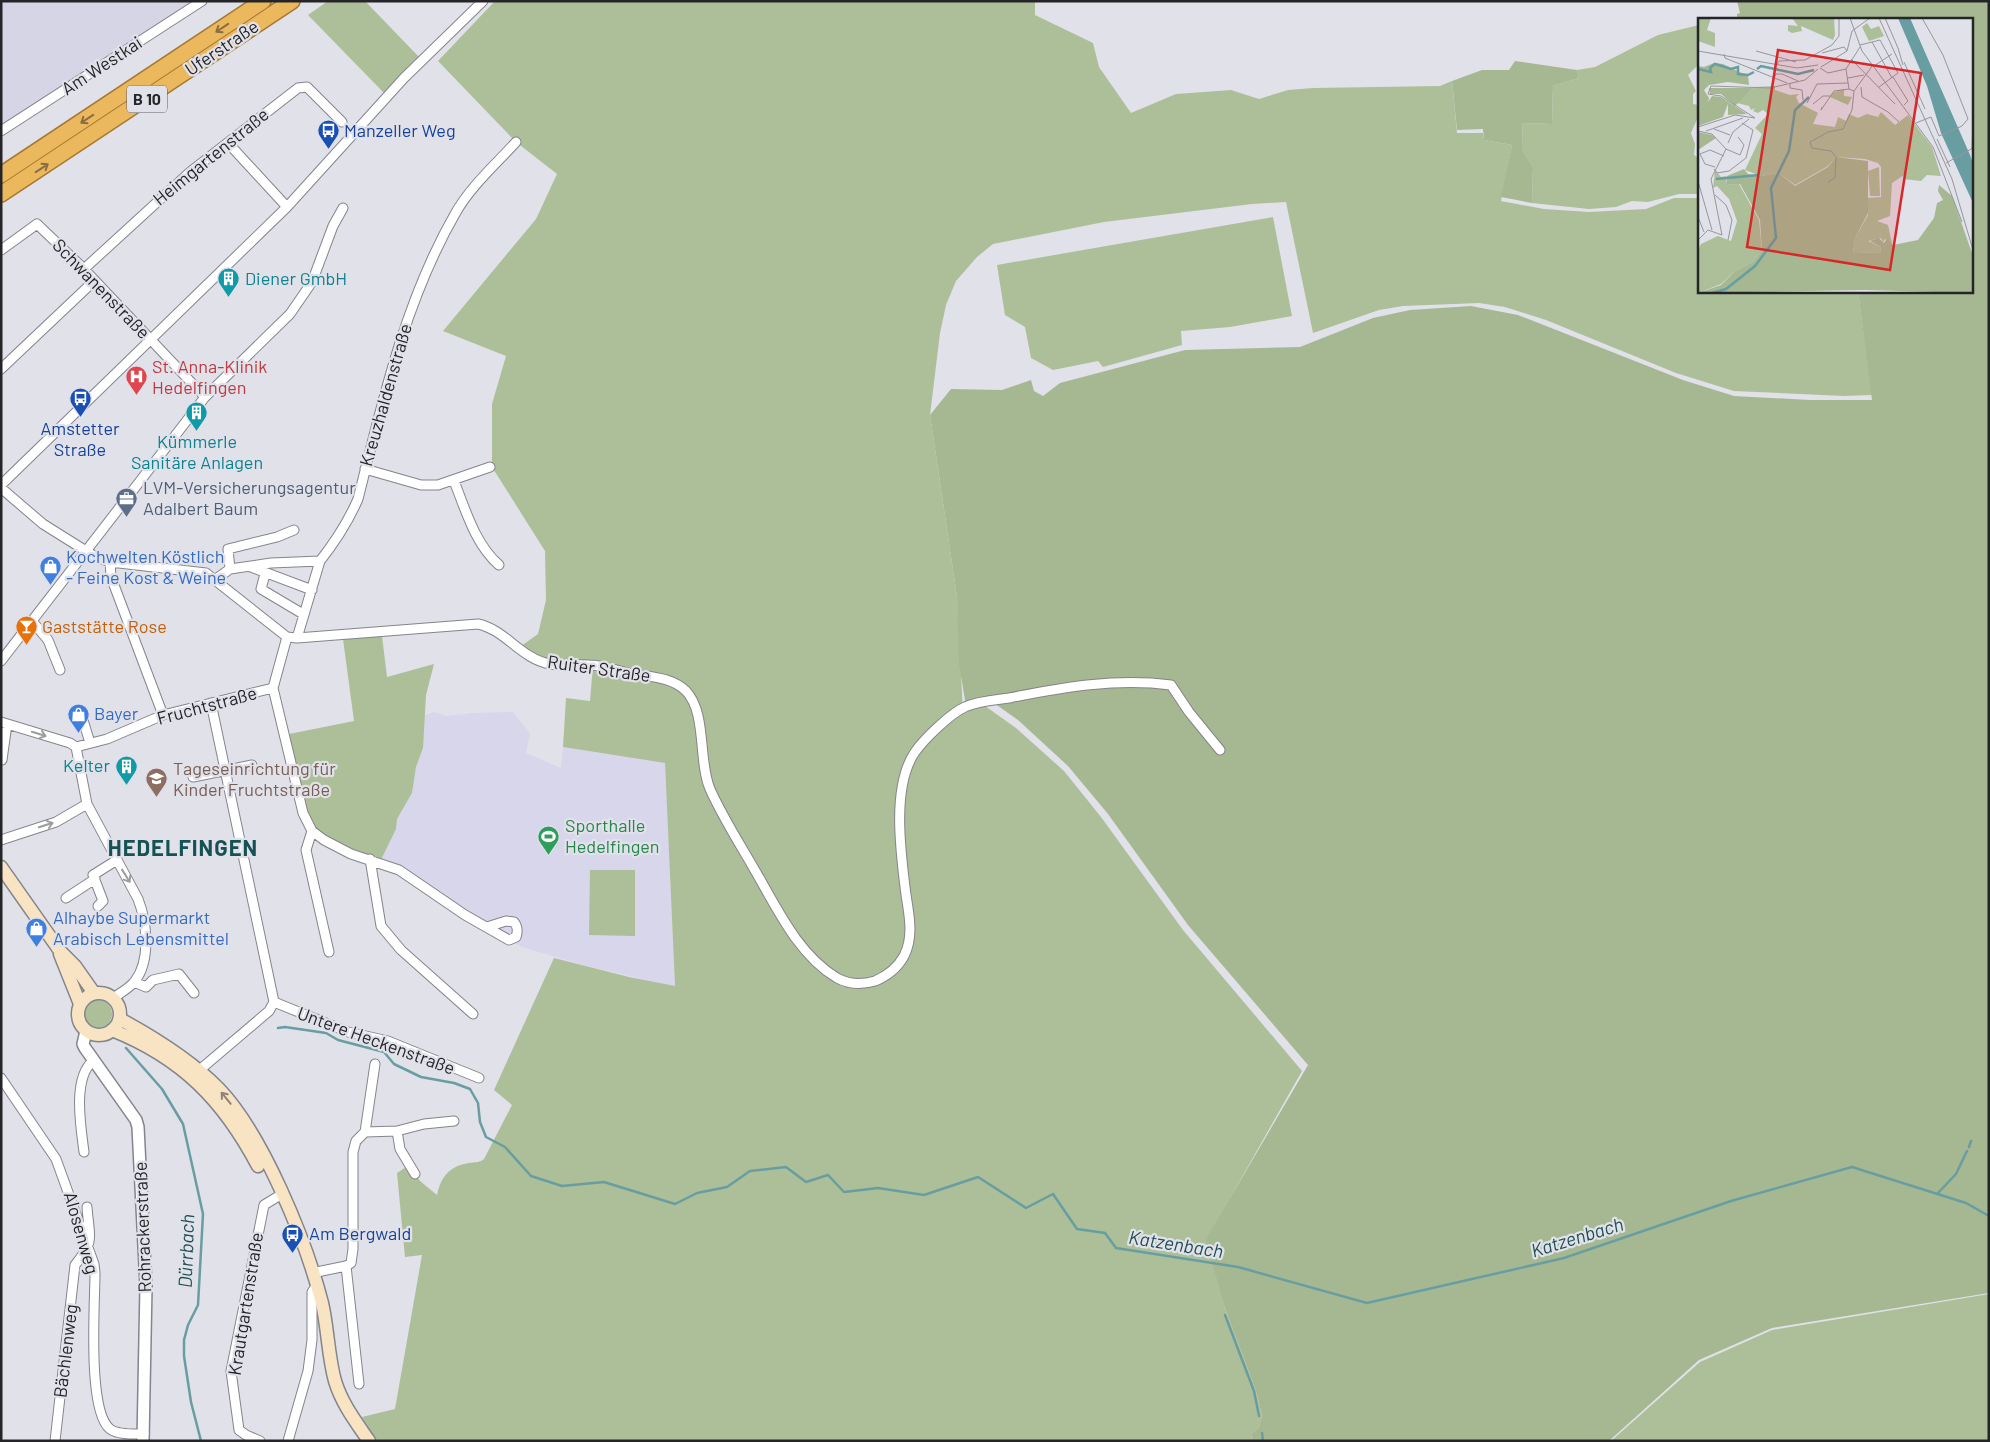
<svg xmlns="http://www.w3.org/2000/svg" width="1990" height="1442" font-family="Barlow,sans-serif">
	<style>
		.built { fill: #d5d5e5 }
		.education { fill: #d8d6eb }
		.green { fill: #adbf98 }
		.forest { fill: #a6b891 }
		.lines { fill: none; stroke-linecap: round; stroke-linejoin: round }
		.stream { stroke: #689ea2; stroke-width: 2.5 }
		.minor-casing { stroke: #84848c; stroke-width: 11 }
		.tertiary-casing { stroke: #84848c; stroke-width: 14 }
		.secondary-casing { stroke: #84848c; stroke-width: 15 }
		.trunk-casing { stroke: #a47930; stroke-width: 18 }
		.minor { stroke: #fff; stroke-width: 9 }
		.tertiary { stroke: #fff; stroke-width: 11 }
		.secondary { stroke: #f8e4c2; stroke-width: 12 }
		.trunk { stroke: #ecb85e; stroke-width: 15 }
		.oneway { stroke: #886e43 }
		.oneway2 { stroke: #9d9d9e }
		.oneway3 { stroke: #8e8475 }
		.labels { text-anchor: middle; stroke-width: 4.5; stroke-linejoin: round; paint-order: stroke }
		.shield { fill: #e1e1ea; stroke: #5d5d62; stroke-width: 1 }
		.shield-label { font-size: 16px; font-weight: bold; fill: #252528 }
		.street-label { font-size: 18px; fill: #252528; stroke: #e1e1ea }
		.transit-label { font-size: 18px; fill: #164399; stroke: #e1e1ea; text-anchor: start }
		.culture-label { font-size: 18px; fill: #0d838f; stroke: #e1e1ea; text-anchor: start }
		.health-label { font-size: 18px; fill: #be3a42; stroke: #e1e1ea; text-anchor: start }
		.service-label { font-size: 18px; fill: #4e5e75; stroke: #e1e1ea; text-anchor: start }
		.shop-label { font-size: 18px; fill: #366cbe; stroke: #e1e1ea; text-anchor: start }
		.food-label { font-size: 18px; fill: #c56008; stroke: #e1e1ea; text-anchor: start }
		.education-label { font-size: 18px; fill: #785e54; stroke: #e1e1ea; text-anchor: start }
		.leisure-label { font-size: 18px; fill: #27864d; stroke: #e1e1ea; text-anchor: start }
		.water-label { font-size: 19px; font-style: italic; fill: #1f5053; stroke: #e1e1ea }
		.district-label { font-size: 22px; font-weight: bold; letter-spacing: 1px; fill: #165255; stroke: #e1e1ea }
		.inset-river { fill: none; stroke: #689ea2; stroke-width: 2.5 }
		.inset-road { fill: none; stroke: #96969c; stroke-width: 1 }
		.view { fill: #d62828; fill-opacity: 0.15; stroke: #d62828; stroke-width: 2.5 }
		.inset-edge { fill: none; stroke: #252528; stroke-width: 2.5 }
	</style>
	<rect width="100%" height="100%" fill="#e1e1ea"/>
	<!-- built -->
	<path class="built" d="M1,1H194L1,126Z"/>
	<!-- education -->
	<path class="education" d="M434,712L446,716L473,713L513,712L530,733L526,753L561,768L563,747L665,763L675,987L583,965L522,947L380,862L396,829L397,819L412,793L416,767L423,748V720L425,715Z"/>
	<!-- green -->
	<path class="green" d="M328,1H365L419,57L384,93L308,15Z
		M495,1H1035V15L1093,43L1099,67L1131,113L1176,94L1231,90L1259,99L1288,90L1313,88L1440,86L1452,81L1457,133H1483L1484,140L1512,145L1501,201L1544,209L1589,212L1646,209L1674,198H1699V291H1858L1872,395L1844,396L1734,391L1676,373L1546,320L1505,307L1479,303L1403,306L1379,310L1313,333L1286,202L1252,204L1104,222L993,244L977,257L956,281L946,305L940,333L930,415L957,597L963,713L985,706L1016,728L1064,771L1101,817L1183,930L1302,1071L1207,1239L1222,1300L1256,1391L1262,1415L1259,1427L1251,1434L1252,1441H376L362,1417L395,1409L422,1255L405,1257L397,1173L409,1165L420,1181L437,1195C441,1177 449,1166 469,1163C475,1162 479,1163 484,1159L512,1105L494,1090L554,958L629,977L675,986L665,763L563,747L566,698L590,701L593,665H552L517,649L538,634L546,600L545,551L492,467V404L506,356L443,331L536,219L557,174L516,142L438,61Z
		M1699,25V64L1688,75L1696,91L1693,94V104L1699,105V115L1691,133L1695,144L1694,155L1699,158V194H1679L1648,202L1632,201L1616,207L1589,209L1532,203L1533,167L1523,151L1522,123L1552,124L1553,86L1579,78L1577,70L1595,67L1658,35Z
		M1273,217L1292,316L1230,327L1181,331L1182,345L1103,367L1098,361L1053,370L1031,358L1025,327L1005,315L997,265Z
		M382,636L387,677L434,664L426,695L423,748L416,767L412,793L397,819L396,829L380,862L312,831L284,735L354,721L343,639Z
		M590,870H635V936L589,935Z
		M84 1014a14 14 0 1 1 28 0a14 14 0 1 1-28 0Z
		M1989,1294V1441H1611L1700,1362L1772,1330Z"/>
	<!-- forest -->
	<path class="forest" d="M1737,1H1989V1293L1772,1328L1699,1360L1609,1441H1252L1251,1434L1259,1427L1262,1415L1256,1391L1222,1300L1206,1239L1308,1065L1188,925L1108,814L1068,766L1018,720L991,701L966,706L959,664L957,597L930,415L951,389L1002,390L1031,380L1034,391L1043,396L1060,383L1185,350L1300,347L1373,318L1410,310L1471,306L1518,315L1683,380L1734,396L1810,400H1872L1858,291H1971V19H1737V14L1740,13Z
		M1515,61L1577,70L1579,78L1553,86L1552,124L1522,123L1523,151L1533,167L1532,203L1501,197L1512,145L1484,140L1483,129L1457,130L1452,81L1482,70H1509Z"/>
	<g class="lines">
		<!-- stream -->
		<path class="stream" d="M278,1028L285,1027L326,1033L338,1040L384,1052L394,1064L421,1077L454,1083L470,1089L478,1103L480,1122L486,1137L505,1147L531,1176L562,1186L604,1182L675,1204L697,1193L727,1187L750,1171L786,1167L806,1182L828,1175L844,1192L878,1188L924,1195L978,1177L1026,1208L1053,1194L1077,1229L1105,1233L1116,1248L1238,1267L1367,1303L1564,1258L1731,1201L1852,1167L1966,1203L1989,1216
			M126,1048L162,1089L183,1124L203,1214L198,1305L188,1325L184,1340V1356L191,1402L201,1441
			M1969,1147L1971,1141
			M1937,1194L1956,1174L1967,1151
			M1225,1315L1254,1391L1259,1416
			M1262,1433L1263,1441"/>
		<defs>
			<path id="minor" d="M1,131L202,1
				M229,144L287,207
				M1,250L37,224L84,269L205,397
				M84,269L190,172L298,88L307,87L342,122
				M1,369L94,281
				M365,469L421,485H438L490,467
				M454,481C466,511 475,544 499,565
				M1,485L287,207L404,78L483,1
				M1,488L43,524L94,556L110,562L206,573L287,637L297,638L478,624C506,630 521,659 550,664C563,666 577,664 589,665C602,665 615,670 628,673C647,677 671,676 686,691C707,713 698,761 710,789C722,816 738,841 753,867C776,906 797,954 837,978C850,985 862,985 875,981C887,976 898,967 904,956C914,937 909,914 906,895C901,854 891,787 915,752C924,739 951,713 965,707C978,701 996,700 1009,698C1064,687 1116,678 1171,685L1189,712L1220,750
				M110,562L111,577L163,715
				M251,567L312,590
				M230,569L228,549L277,537L294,530
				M265,574L261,589L303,614
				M216,579L230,569L271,563L320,561C335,542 348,522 358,499C382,403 405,301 455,214C470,187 495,165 516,142
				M32,621L48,640L60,670
				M297,638L320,561
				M1,661L205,397L290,314L312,282L333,226L343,208
				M273,688L303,813L312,831L324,840L351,854L399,870L465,915L509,940L516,937C518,931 518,927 514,922L506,921L487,927
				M83,720L90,743
				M1,722L70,743L76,747L87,804L138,899C147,922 151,960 135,981C130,988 120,993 113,998
				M76,747L107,739L163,715L273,688L287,637
				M2,760L7,724
				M193,777L252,765
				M312,831L306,850L329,952
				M1,840L56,822L87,804
				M370,859L381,926L401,950L473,1014
				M66,898L95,879
				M98,906L103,901L93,875L117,860
				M134,982L146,987L153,980L179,974L194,993
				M274,1002L348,1032L388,1041L479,1078
				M196,1073L269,1011L274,1002L211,703
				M1,1078L56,1159L94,1264L95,1273C95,1302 87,1411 110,1429C118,1435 134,1434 144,1434
				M397,1131L400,1149L415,1174
				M365,1132L375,1064
				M84,1152C81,1128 72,1078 93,1061
				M346,1266L359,1384
				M312,1273L346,1266L351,1263L353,1249V1152L356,1141L365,1132L397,1131L424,1124L454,1121
				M55,1441L75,1265C96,1239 89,1238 87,1207
				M260,1441L246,1435L239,1430L231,1371L264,1205L282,1194
				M288,1441L308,1371L312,1340V1292L316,1286"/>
			<path id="tertiary" d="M86,1031L83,1044L85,1048L136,1120L138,1127L146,1286L143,1441"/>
			<path id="secondary" d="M1,867L60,951L75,966L94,993
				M60,954L80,1004
				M78 1014a21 21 0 1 1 42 0a21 21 0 1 1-42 0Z
				M120,1019C155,1038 191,1060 219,1089C263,1135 306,1241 322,1303C328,1329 328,1356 335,1381C342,1404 356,1422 369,1441
				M112,1030C182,1058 223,1100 258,1166"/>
			<path id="trunk" d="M1,175L263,1
				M1,194L292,1"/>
		</defs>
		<!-- minor casing -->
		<use href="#minor" class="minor-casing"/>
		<!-- tertiary casing -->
		<use href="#tertiary" class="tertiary-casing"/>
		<!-- secondary casing -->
		<use href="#secondary" class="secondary-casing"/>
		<!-- trunk casing -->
		<use href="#trunk" class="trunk-casing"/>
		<!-- minor -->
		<use href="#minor" class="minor"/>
		<!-- tertiary -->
		<use href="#tertiary" class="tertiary"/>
		<!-- secondary -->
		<use href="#secondary" class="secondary"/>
		<!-- trunk -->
		<use href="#trunk" class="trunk"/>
	</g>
	<!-- one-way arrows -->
	<defs><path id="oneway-shaft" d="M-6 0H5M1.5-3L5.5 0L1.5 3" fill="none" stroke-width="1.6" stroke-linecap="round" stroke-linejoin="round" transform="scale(1.25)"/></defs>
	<g class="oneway">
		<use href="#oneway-shaft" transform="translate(222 28) rotate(146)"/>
		<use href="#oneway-shaft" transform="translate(87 119) rotate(147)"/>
		<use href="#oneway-shaft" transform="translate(42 168) rotate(-33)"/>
	</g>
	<g class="oneway2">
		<use href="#oneway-shaft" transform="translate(39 734) rotate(17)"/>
		<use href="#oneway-shaft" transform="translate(46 825) rotate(-18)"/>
		<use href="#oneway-shaft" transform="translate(126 876) rotate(58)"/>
	</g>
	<use class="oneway3" href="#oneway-shaft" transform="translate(226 1098) rotate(-129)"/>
	<!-- icons -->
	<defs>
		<symbol id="bus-pin" viewBox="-11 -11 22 30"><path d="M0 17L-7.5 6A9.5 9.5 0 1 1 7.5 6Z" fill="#1a4fb4" stroke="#e1e1ea"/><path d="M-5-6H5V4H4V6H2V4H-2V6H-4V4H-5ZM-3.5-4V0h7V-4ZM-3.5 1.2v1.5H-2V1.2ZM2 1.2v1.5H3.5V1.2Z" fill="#fff"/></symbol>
		<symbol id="building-pin" viewBox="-11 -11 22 30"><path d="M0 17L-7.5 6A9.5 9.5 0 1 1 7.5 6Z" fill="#0f9aa8" stroke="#e1e1ea"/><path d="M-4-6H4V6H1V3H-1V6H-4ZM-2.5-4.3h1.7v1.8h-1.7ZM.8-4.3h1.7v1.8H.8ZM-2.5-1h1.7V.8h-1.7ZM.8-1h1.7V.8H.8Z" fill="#fff"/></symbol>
		<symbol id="hospital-pin" viewBox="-11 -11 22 30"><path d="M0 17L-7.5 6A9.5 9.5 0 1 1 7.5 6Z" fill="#e0444e" stroke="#e1e1ea"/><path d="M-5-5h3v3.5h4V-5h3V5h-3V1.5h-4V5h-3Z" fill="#fff"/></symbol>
		<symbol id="office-pin" viewBox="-11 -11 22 30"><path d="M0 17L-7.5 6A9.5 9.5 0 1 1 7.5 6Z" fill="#5c6f8a" stroke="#e1e1ea"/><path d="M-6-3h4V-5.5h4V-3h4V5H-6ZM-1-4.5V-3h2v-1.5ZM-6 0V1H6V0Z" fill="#fff"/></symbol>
		<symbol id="shop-pin" viewBox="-11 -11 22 30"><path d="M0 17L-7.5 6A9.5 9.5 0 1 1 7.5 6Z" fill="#3f7fe0" stroke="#e1e1ea"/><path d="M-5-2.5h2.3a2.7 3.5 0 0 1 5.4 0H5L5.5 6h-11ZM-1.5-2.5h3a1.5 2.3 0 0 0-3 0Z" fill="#fff"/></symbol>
		<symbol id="bar-pin" viewBox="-11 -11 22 30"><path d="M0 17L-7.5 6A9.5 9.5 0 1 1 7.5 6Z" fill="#e8710a" stroke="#e1e1ea"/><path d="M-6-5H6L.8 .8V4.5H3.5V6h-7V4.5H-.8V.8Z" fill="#fff"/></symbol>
		<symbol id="school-pin" viewBox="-11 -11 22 30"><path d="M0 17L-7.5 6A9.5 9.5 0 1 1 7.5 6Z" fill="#8d6e63" stroke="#e1e1ea"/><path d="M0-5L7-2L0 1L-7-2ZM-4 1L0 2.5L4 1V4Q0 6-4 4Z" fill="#fff"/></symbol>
		<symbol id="stadium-pin" viewBox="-11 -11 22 30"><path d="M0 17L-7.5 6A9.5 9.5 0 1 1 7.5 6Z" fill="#2e9e5b" stroke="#e1e1ea"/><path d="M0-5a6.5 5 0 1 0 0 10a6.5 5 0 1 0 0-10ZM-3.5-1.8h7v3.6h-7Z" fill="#fff"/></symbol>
	</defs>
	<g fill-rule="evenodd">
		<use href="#bus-pin" x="316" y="118" width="25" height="34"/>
		<use href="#building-pin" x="216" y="266" width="25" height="34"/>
		<use href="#hospital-pin" x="124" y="364" width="25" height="34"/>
		<use href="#bus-pin" x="68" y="386" width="25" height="34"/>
		<use href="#building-pin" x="184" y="400" width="25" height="34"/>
		<use href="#office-pin" x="114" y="486" width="25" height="34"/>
		<use href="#shop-pin" x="38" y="554" width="25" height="34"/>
		<use href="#bar-pin" x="14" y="614" width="25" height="34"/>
		<use href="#shop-pin" x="66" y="702" width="25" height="34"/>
		<use href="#building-pin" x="114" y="754" width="25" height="34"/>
		<use href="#school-pin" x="144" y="766" width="25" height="34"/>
		<use href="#stadium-pin" x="536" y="824" width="25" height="34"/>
		<use href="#shop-pin" x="24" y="916" width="25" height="34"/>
		<use href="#bus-pin" x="280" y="1222" width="25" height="34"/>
	</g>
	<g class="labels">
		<!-- shield labels -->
		<rect class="shield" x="127" y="85.5" width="40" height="27" rx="4"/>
		<g class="shield-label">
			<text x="147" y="105">B 10</text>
		</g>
		<!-- street labels -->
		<g class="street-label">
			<text transform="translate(222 48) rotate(-34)" y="6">Uferstraße</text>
			<text transform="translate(102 66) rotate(-33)" y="6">Am Westkai</text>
			<text transform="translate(211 157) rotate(-39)" y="6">Heimgartenstraße</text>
			<text transform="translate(101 289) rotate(46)" y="6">Schwanenstraße</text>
			<text transform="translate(386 395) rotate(-74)" y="6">Kreuzhaldenstraße</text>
			<text transform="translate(599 669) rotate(8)" y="6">Ruiter Straße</text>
			<text transform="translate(207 706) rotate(-15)" y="6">Fruchtstraße</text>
			<text transform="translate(376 1041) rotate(20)" y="6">Untere Heckenstraße</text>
			<text transform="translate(143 1227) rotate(-92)" y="6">Rohrackerstraße</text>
			<text transform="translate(81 1233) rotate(74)" y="6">Alosenweg</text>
			<text transform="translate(246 1304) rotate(-81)" y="6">Krautgartenstraße</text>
			<text transform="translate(66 1351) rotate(-83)" y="6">Bächlenweg</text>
		</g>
		<!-- transit labels -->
		<g class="transit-label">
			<text x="344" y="137">Manzeller Weg</text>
			<text x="80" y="435" text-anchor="middle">Amstetter<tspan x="80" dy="21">Straße</tspan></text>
			<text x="309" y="1240">Am Bergwald</text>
		</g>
		<!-- culture labels -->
		<g class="culture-label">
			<text x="245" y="285">Diener GmbH</text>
			<text x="197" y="448" text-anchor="middle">Kümmerle<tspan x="197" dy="21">Sanitäre Anlagen</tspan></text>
			<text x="110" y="772" text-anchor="end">Kelter</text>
		</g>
		<!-- health labels -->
		<g class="health-label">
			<text x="152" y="373">St. Anna-Klinik<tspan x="152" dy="21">Hedelfingen</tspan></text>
		</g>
		<!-- service labels -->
		<g class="service-label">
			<text x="143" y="494">LVM-Versicherungsagentur<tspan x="143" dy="21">Adalbert Baum</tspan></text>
		</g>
		<!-- shop labels -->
		<g class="shop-label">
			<text x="66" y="563">Kochwelten Köstlich<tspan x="66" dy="21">- Feine Kost &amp; Weine</tspan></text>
			<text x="94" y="720">Bayer</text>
			<text x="53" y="924">Alhaybe Supermarkt<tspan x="53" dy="21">Arabisch Lebensmittel</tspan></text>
		</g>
		<!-- food labels -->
		<g class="food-label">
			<text x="42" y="633">Gaststätte Rose</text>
		</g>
		<!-- education labels -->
		<g class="education-label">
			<text x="173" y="775">Tageseinrichtung für<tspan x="173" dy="21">Kinder Fruchtstraße</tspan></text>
		</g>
		<!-- leisure labels -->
		<g class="leisure-label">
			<text x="565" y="832">Sporthalle<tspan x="565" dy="21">Hedelfingen</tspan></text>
		</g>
		<!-- water labels -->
		<g class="water-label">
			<text transform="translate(1577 1237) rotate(-17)" y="7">Katzenbach</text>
			<text transform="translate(1176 1244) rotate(9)" y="7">Katzenbach</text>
			<text transform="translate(186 1251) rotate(-88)" y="7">Dürrbach</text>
		</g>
		<!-- district labels -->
		<g class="district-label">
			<text x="183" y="856">HEDELFINGEN</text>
		</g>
	</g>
	<!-- overview -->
	<g transform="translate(1698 18)">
		<rect width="275" height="275" fill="#e1e1ea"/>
		<path d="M0,0H13L9,12L17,15V29L0,23ZM94,0H136L137,17L135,22L103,8L104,13L94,15L90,13V7L100,8ZM169,5L173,11L181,8L186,18L171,23L164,9ZM77,68V72L92,77L101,76L98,79L101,85L120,95L115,106L137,109L140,99L148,103L151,96L160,100L169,96L180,99L183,94L197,107L210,97L234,129L243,158L229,157L223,163L205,161L206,157L194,165L192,198L179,203L190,207L194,226L187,221L185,224L183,220L170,223L183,229L182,235L155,234L157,220L170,197L169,180L183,179V149L180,145L167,141L138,139L130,148L97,167L81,155L63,158L47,152L64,116L57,110L70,96L65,92L60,95L55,93L57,90L53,92L51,88L39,85L56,69ZM146,71V78L154,79L150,87L132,79L134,75ZM181,149L182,178H172L170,153ZM17,152L23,159L28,158V167L41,166L61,202L64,232L56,243L36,254L23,266L0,275V232L3,226L20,218L33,223L39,203L31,181L19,168L15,170Z" fill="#adbf98"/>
		<path d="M16,45L25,46L50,58L51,67L30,64L11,67L6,72L11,80L10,84L14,78L23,79L49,96L30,97V86L25,99L0,108V48L6,49ZM11,70H55L37,88L23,76H12ZM0,114L14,117L18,120L0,132ZM138,139L170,143V195L157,220L155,234L182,235L183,229L172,223L181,220L186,225L189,221L195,227L220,222L236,200L239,185L245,182L240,173L241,167L254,178L275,238V275L166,272L0,275L23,267L36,254L56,243L64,232L62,202L42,166L28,167L29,158L46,151L50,156L63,158L81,155L97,168L130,149Z" fill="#a6b891"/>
		<path d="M200,0H212L272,137L275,145V185L243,115L229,68Z" fill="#689ea2"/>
		<path class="inset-river" d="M0,51L13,54L12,50L17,46L33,51L40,49V56L50,57L56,54M59,51L63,48L100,56L116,52M18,161L61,157M14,275L28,271L57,248L78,220L73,170L91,133L97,92L111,79"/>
		<path class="inset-road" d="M152,0L164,33L235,129L264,204M181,0L254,161L275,232M187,0L200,30M224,0L245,37L270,101M174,24L194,60M162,27L182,22L200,55L181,69M200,30L205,47M0,33L99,50L120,47M58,33L98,44M124,35L146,29L149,33M26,36L27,40L89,65M153,41L197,86M206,44L227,91M79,47L81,43L107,42L134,27L141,18V0M176,48L194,36M123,49L149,33L154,13L172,0M122,50L130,55L148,51M148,51L162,29M148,51L151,71L156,73M195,59L210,83L206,87M75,60L78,56H84L100,63M150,60L166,57M92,66V70L104,72L105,82M119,66L150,65M163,69L164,79L190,94L201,104M109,85L119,66M115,86L125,78H132M124,89L123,92L136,73L151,71M218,105L233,99L241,118L264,108L270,101M0,109L37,97L57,100L23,78L10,76L13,68L72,70L107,62L120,51M16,111L32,117M0,113L14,116L28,131M8,113L45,100M40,119L46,127L42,137M239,121L252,149M30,125L35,114L51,101M28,131L42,137M274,131L275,102M248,145L275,130M17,149L7,146L2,136L12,132L26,138M16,151L19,155L31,153L48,140L55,112L44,105M0,163L14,212M130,164L137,160L138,139L133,133L114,130L112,124L130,114L145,111L154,92L156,73L175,47M17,177L28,187L34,202L30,222M0,199L6,214M0,222L10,212L24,217L13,161L28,131"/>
		<path class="view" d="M80,32L223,55L192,252L49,229Z"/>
		<rect width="275" height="275" class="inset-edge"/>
	</g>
	<!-- border -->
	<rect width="1990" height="1442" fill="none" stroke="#252528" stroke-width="5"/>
</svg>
